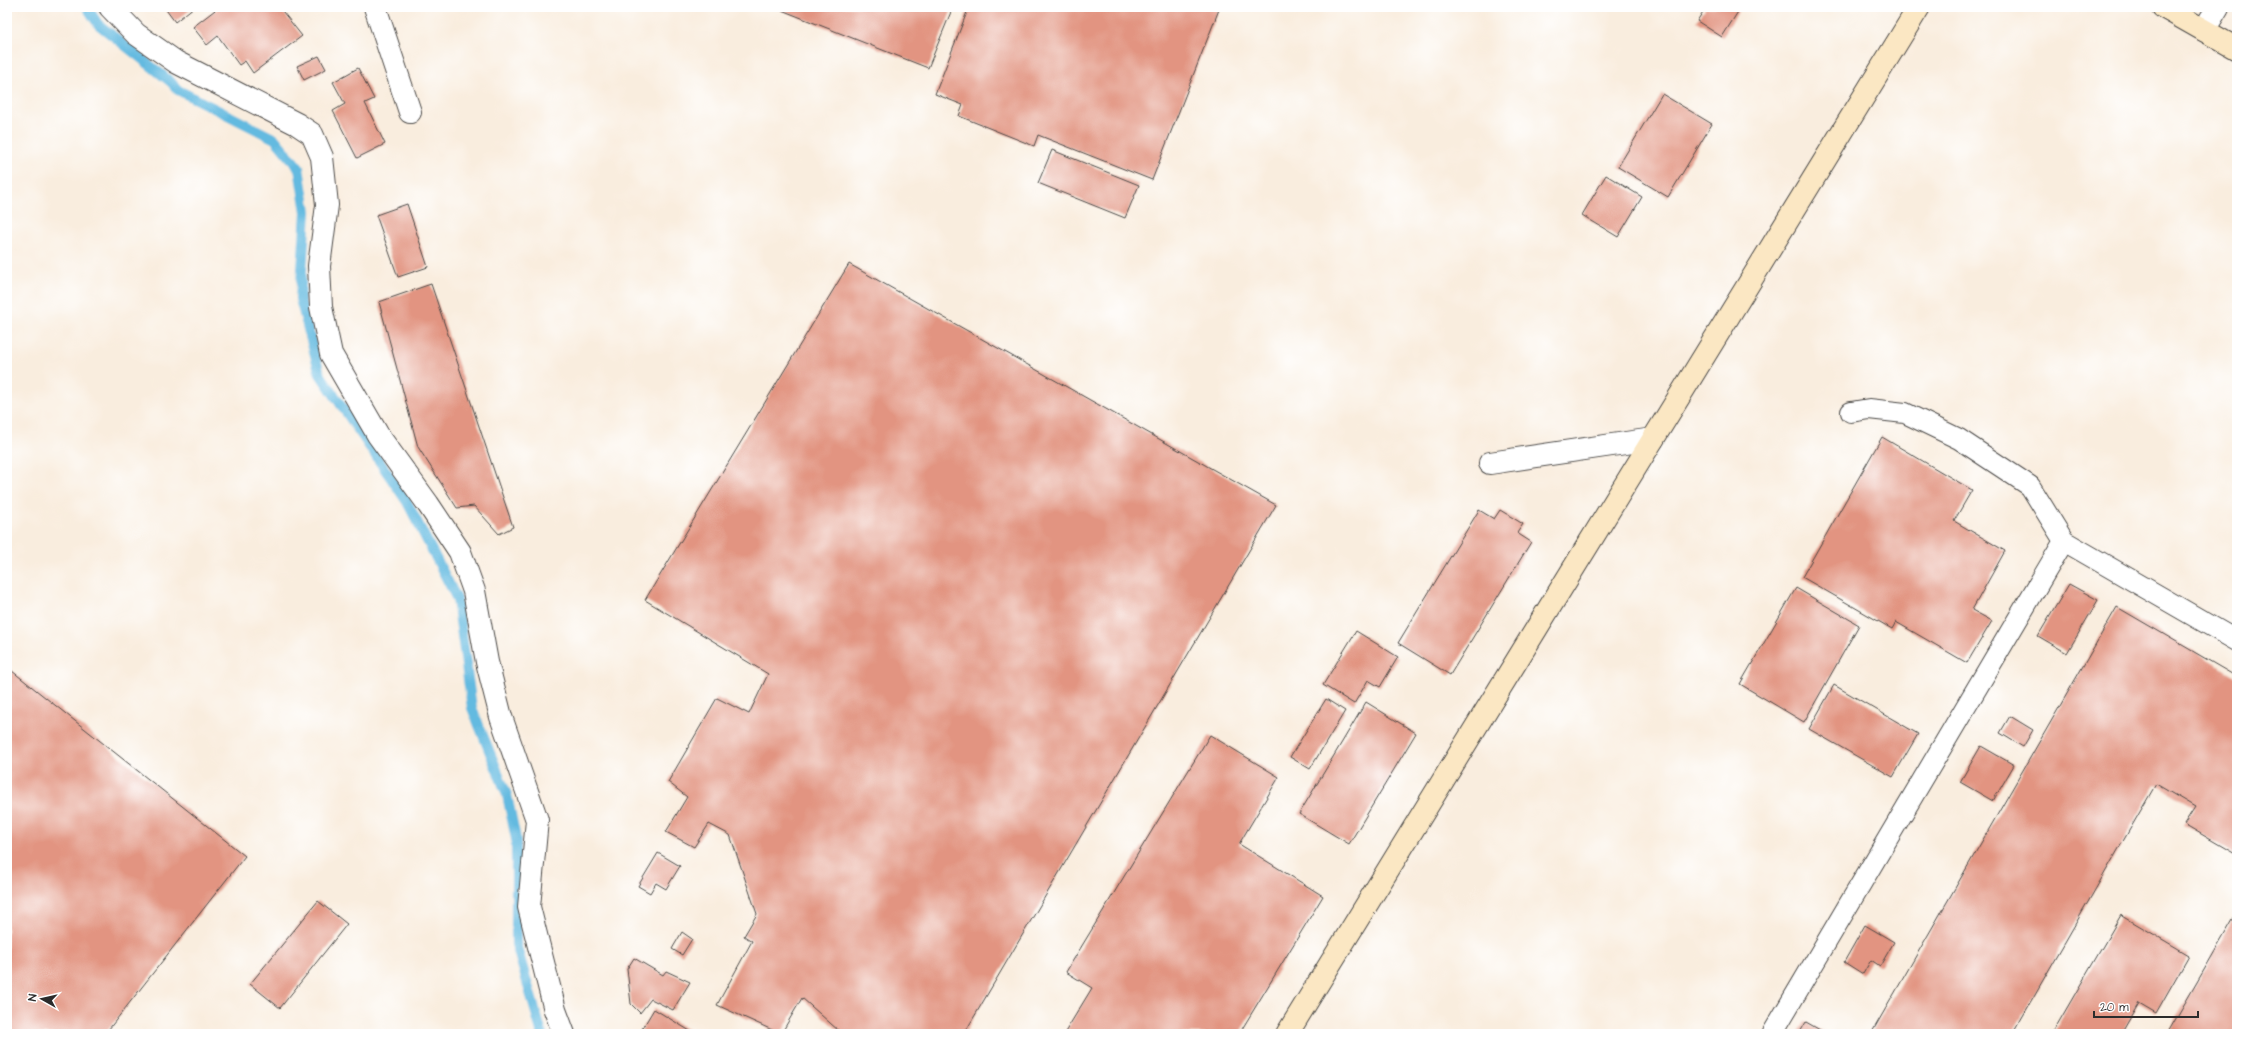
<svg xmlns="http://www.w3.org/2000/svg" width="2244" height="1041" font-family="'Architects Daughter',sans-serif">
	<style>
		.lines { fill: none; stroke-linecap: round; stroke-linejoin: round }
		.stream { stroke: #63bae0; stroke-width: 10 }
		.building { fill: #e29481 }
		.lane-casing { stroke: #4a4846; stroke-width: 22 }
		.street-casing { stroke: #4a4846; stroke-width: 24 }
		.secondary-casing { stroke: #4a4846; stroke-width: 24 }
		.lane { stroke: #fff; stroke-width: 20 }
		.street { stroke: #fff; stroke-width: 22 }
		.secondary { stroke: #fbe7c3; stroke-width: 22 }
	</style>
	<rect width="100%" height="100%" fill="#fff"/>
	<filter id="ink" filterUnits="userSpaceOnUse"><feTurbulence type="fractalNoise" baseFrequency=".025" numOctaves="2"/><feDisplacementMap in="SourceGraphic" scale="8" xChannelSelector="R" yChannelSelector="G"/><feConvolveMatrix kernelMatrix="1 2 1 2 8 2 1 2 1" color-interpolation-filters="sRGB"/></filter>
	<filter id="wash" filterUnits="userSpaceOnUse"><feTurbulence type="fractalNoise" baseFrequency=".012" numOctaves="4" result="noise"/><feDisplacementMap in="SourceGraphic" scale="16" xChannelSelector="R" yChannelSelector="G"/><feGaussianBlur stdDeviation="0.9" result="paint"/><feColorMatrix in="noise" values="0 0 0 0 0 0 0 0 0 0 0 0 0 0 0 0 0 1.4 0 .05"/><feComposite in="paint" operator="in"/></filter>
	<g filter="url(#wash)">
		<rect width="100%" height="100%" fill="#f9edde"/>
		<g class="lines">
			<!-- stream -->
			<path class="stream" d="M87,7L98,24L171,82L178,90L275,139L299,168L306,212L300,299L320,374L407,502L457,599L472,708L507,795L516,839V944L542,1034"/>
		</g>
		<g id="blocks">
			<!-- building -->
			<path class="building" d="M164,7H194L175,22Z
				M219,7H279L302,36L253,73L245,61L239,65L218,36L207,45L193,27Z
				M774,7H953L928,68Z
				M969,7H1220L1152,180L1038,135L1034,146L959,116L963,105L935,94Z
				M1706,7H1741L1722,37L1697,21Z
				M319,56L326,69L304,80L297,66Z
				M358,68L374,99L365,103L385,144L357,158L333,111L345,104L333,82Z
				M1662,94L1712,124L1668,197L1618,167Z
				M1052,150L1139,185L1125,218L1038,183Z
				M1606,175L1642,197L1618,237L1582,215Z
				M407,204L428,267L398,277L376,215Z
				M849,264L1276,505L964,1034H838L839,1031L802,998L781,1034L717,1005L752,941L744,936L757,914L730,835L709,824L694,847L666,832L687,797L668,782L717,698L749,714L768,674L645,600Z
				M431,284L513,527L499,534L474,506L457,508L418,447L379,302Z
				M1882,437L1972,490L1954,521L2005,551L1972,610L1992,621L1967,663L1896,622L1892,629L1802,577Z
				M1479,510L1494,519L1500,510L1523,524L1517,533L1531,542L1450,675L1398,643Z
				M2069,584L2098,600L2067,653L2038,636Z
				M1796,588L1859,625L1804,722L1740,684Z
				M2117,607L2237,677V855L2184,824L2195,807L2156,784L2012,1034H1871Z
				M1356,631L1398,657L1380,687L1368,680L1354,704L1323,685Z
				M7,667L245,856L105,1034H7Z
				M1834,685L1918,734L1893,777L1809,729Z
				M1326,699L1345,711L1310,769L1290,757Z
				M1366,702L1416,733L1349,844L1299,814Z
				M2010,716L2033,730L2023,747L2000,733Z
				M1210,735L1279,777L1239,844L1323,896L1239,1034H1064L1092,988L1066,972Z
				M1981,746L2014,765L1993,801L1960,782Z
				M658,853L680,866L666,889L656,883L650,893L638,886Z
				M318,901L347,924L280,1008L250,984Z
				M2237,913V1034H2167Z
				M2121,915L2189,955L2156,1013L2139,1003L2121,1034H2056L2053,1032Z
				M1865,925L1894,942L1880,966L1871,960L1863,974L1844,962Z
				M682,932L692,939L682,955L672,949Z
				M634,958L663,975L666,971L690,982L673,1010L651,999L640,1013L631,1004L627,969Z
				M654,1009L695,1034H639Z
				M1806,1022L1827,1034H1799Z"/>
		</g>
	</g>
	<g filter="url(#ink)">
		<use href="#blocks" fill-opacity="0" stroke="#4a4846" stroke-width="1"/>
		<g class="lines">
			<defs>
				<path id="lane" d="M1851,412L1869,409L1905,413L1959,439L2030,486L2064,541
					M1772,1034L2064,541L2237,641"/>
				<path id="street" d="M110,7L136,34L176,62L297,124L312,134L322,157L327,205L319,266L321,307L331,354L378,435L428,504L460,552L474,591L487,662L501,717L537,820L529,907L555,1010L564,1034
					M375,7L410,112
					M2204,30L2218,7
					M1490,463L1653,439"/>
				<path id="secondary" d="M2163,7L2237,49
					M1287,1034L1919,7"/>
			</defs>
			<!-- lane casing -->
			<use href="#lane" class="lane-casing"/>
			<!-- street casing -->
			<use href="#street" class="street-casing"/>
			<!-- secondary casing -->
			<use href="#secondary" class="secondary-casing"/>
			<!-- lane -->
			<use href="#lane" class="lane"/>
			<!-- street -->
			<use href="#street" class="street"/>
			<!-- secondary -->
			<use href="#secondary" class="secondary"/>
		</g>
	</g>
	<!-- margin -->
	<rect width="2244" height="1041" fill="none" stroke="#fff" stroke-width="24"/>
	<!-- north arrow -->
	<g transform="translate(42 999) rotate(278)" stroke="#ffffff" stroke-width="3" paint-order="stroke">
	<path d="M0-3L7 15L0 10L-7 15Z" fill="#2b2b2b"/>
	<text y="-6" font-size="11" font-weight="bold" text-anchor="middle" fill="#2b2b2b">N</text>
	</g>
	<!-- scale -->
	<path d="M2094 1011v6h104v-6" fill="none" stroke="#2b2b2b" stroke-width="2"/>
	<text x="2100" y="1011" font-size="12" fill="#2b2b2b" stroke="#ffffff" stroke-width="3" paint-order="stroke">20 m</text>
</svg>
